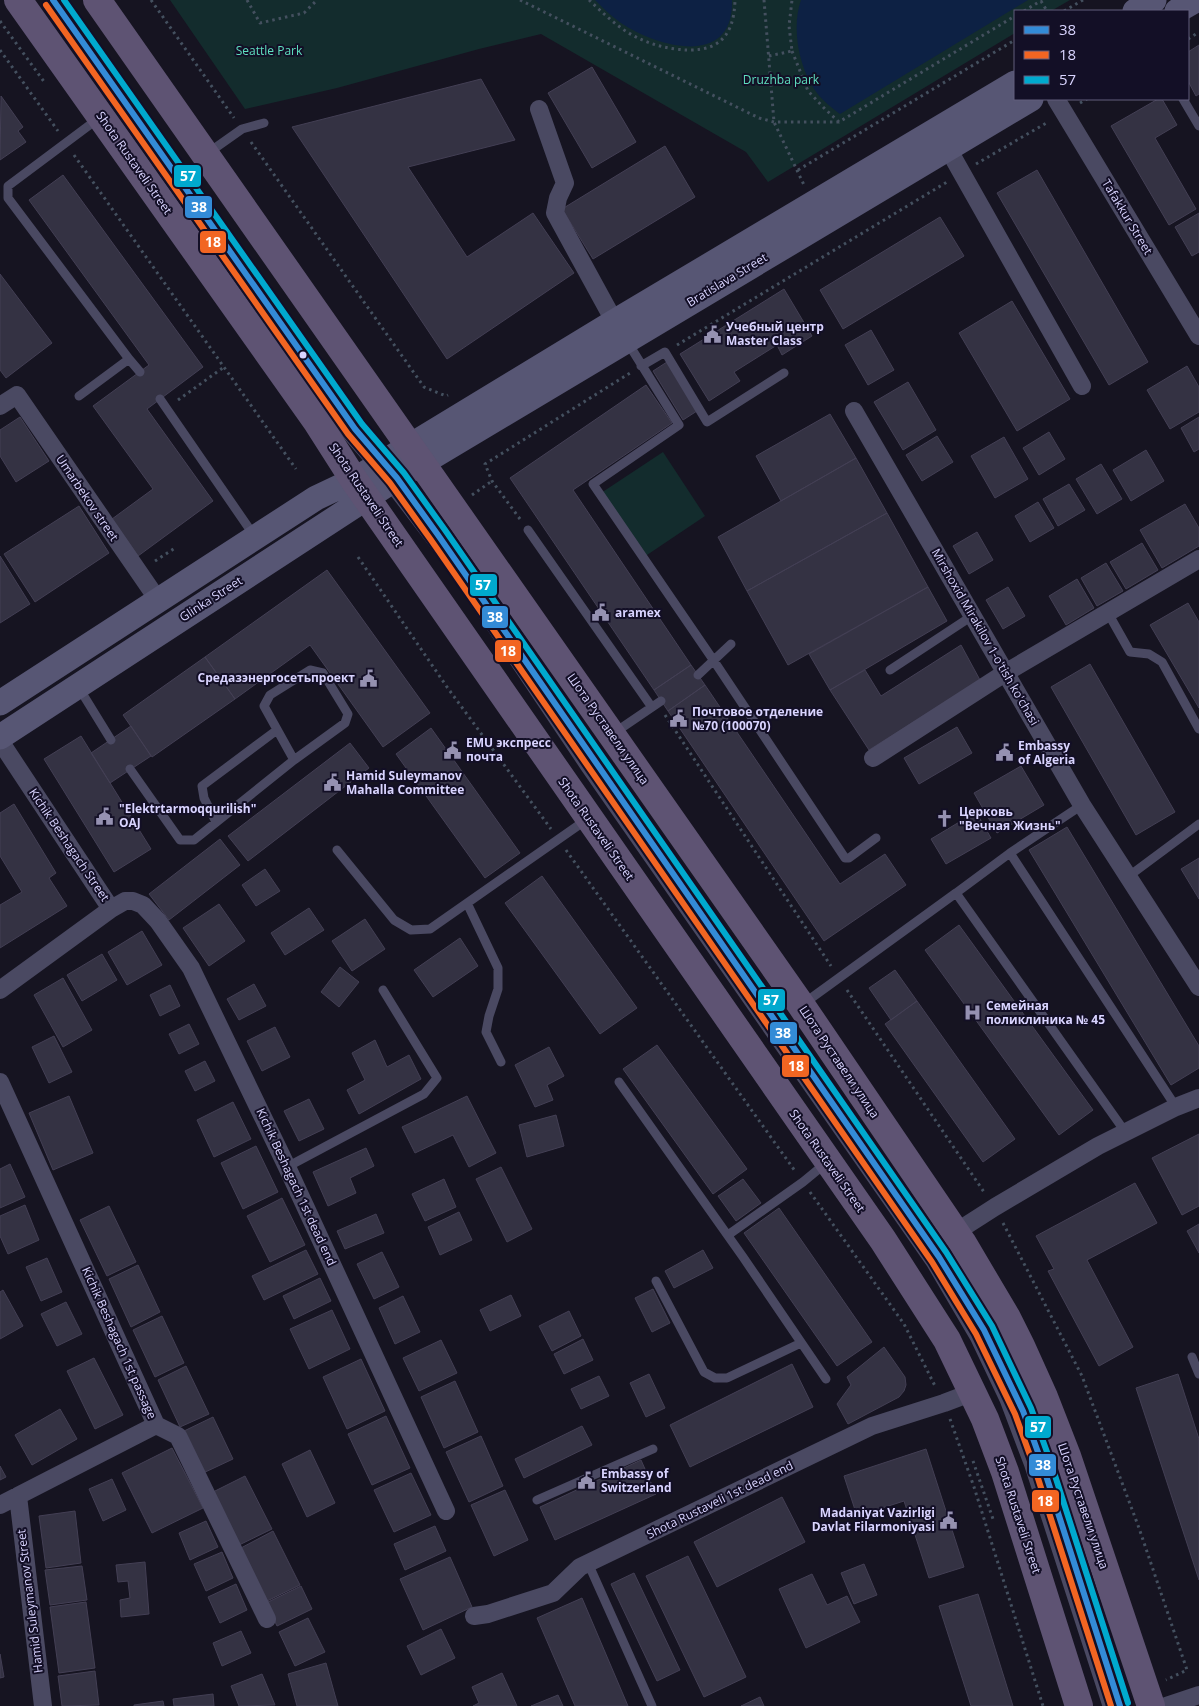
<svg xmlns="http://www.w3.org/2000/svg" width="1199" height="1706" font-family="'Open Sans',sans-serif">
	<style>
		.green { fill: #132c2d }
		.water { fill: #0d2144 }
		.building { fill: #343243; stroke: #433f54 }
		.lines { fill: none; stroke-linecap: round; stroke-linejoin: round }
		.path { stroke: #44505f; stroke-width: 3; stroke-dasharray: 2.5 4; stroke-linecap: butt }
		.service { stroke: #4a4962; stroke-width: 9 }
		.minor { stroke: #4a4962; stroke-width: 18 }
		.secondary { stroke: #575674; stroke-width: 25 }
		.primary { stroke: #5e5373; stroke-width: 28 }
		.bus-1-casing { stroke: #130f26; stroke-width: 10 }
		.bus-2-casing { stroke: #130f26; stroke-width: 10 }
		.bus-3-casing { stroke: #130f26; stroke-width: 10 }
		.bus-1 { stroke: #338bd7; stroke-width: 6 }
		.bus-2 { stroke: #f26522; stroke-width: 6 }
		.bus-3 { stroke: #00a9ce; stroke-width: 6 }
		.bus-dot { fill: #d9d4ff; stroke: #130f26; stroke-width: 2 }
		.labels { text-anchor: middle; stroke-width: 4; stroke-linejoin: round; paint-order: stroke }
		.park-label { font-size: 12px; fill: #5fe0c0; stroke: #130f26 }
		.street-label { font-size: 12px; fill: #d9d4ff; stroke: #130f26 }
		.poi-label { font-size: 12px; font-weight: bold; fill: #d9d4ff; stroke: #130f26; text-anchor: start }
		.line-badge { stroke: #130f26; stroke-width: 2 }
		.badge-label { font-size: 14px; text-anchor: middle; font-weight: bold; fill: #fff }
	</style>
	<rect width="100%" height="100%" fill="#161421"/>
	<!-- green -->
	<path class="green" d="M170,0H1070L1051,11H1015V33L768,182L746,152L541,34L479,49L337,88L245,109Z
		M663,452L705,516L644,557L601,493Z"/>
	<!-- water -->
	<path class="water" d="M595,0H732C734,69 657,47 621,23C611,16 603,8 595,0Z
		M801,0H1028L840,114C832,108 823,101 817,93C799,69 791,28 801,0Z"/>
	<!-- building -->
	<path class="building" d="M1199,45V94L1196,96L1188,81V52Z
		M592,67L636,142L592,168L548,93Z
		M481,79L515,140L408,167L467,257L533,213L574,273L447,359L292,127Z
		M1,96L23,127L18,131L26,142L0,160Z
		M1158,99H1162L1177,125L1155,138L1196,209L1169,225L1111,126Z
		M665,146L695,197L593,259L562,209Z
		M1037,170L1148,362L1109,385L997,193Z
		M63,175L203,367L147,409L213,501L138,556L112,519L153,489L93,406L149,365L29,200Z
		M1199,213V252L1192,256L1175,227Z
		M940,217L964,256L843,329L820,290Z
		M0,274L52,343L6,378L0,370Z
		M784,289L812,336L782,355L777,345L734,372L740,381L709,401L680,354Z
		M1012,301L1070,399L1017,431L959,333Z
		M871,330L894,370L868,385L845,345Z
		M667,362L697,411L683,420L653,371Z
		M1187,366L1199,387V412L1170,429L1147,390Z
		M908,382L936,430L903,450L874,402Z
		M646,385L672,423L573,490L691,665L654,690L510,478Z
		M830,414L856,458L781,501L756,456Z
		M20,417L49,461L16,482L0,456V430Z
		M1199,417V449L1194,452L1181,428Z
		M1049,432L1065,459L1039,475L1023,448Z
		M937,436L953,462L922,481L906,455Z
		M1004,437L1028,479L995,498L971,456Z
		M1146,450L1164,481L1131,501L1113,470Z
		M856,458L887,513L747,591L718,537Z
		M1101,464L1122,499L1097,514L1076,479Z
		M1069,484L1085,510L1058,526L1043,499Z
		M1038,502L1054,528L1030,542L1015,516Z
		M1185,504L1199,528V546L1162,568L1140,530Z
		M79,506L109,553L35,602L4,554Z
		M887,513L928,587L788,665L747,591Z
		M977,532L993,560L969,574L953,546Z
		M1142,543L1158,570L1126,589L1110,562Z
		M0,556L30,604L0,623Z
		M1106,563L1123,591L1097,606L1081,578Z
		M327,570L430,713L383,747L310,645L235,699L205,657Z
		M1077,579L1094,608L1066,625L1049,596Z
		M928,587L947,621L830,690L809,654Z
		M1008,587L1025,616L1003,629L986,600Z
		M1188,603L1199,622V708L1150,625Z
		M961,645L980,680L869,750L830,690L865,670L881,696Z
		M205,657L235,699L152,757L123,715Z
		M1090,664L1175,812L1136,835L1051,687Z
		M691,665L705,685L668,711L654,690Z
		M705,685L840,884L885,854L906,885L824,941L668,711Z
		M131,726L151,756L110,783L91,753Z
		M957,727L972,753L919,784L904,758Z
		M431,728L520,853L485,878L396,754Z
		M81,736L151,849L114,872L44,759Z
		M350,743L369,768L248,861L228,836Z
		M1021,766L1044,805L997,833L974,793Z
		M14,804L56,873L49,878L67,906L0,948V905L22,892L0,856V813Z
		M976,812L991,838L946,864L931,839Z
		M1067,827L1199,1046V1068L1171,1085L1029,850Z
		M220,839L240,865L169,920L149,894Z
		M1199,858V899L1181,869Z
		M265,869L280,891L256,906L242,885Z
		M542,876L637,1008L600,1034L505,903Z
		M219,904L245,941L209,966L183,928Z
		M309,908L324,930L285,955L271,933Z
		M365,919L385,949L352,971L332,941Z
		M959,925L1093,1110L1059,1135L925,950Z
		M142,931L162,965L127,985L108,952Z
		M460,938L478,966L433,997L414,970Z
		M102,954L117,980L82,1001L67,975Z
		M340,967L359,982L339,1007L321,992Z
		M895,970L917,1001L891,1020L869,988Z
		M63,978L92,1030L63,1047L34,995Z
		M254,984L266,1006L239,1020L227,999Z
		M170,985L180,1006L160,1016L150,995Z
		M917,1001L1015,1139L983,1162L885,1024Z
		M189,1024L199,1044L179,1054L169,1034Z
		M275,1027L290,1057L262,1071L247,1041Z
		M54,1036L72,1072L49,1083L32,1047Z
		M375,1040L387,1067L409,1055L421,1079L359,1114L347,1090L365,1080L352,1053Z
		M657,1045L747,1169L713,1194L623,1069Z
		M549,1047L564,1076L547,1085L553,1100L535,1107L515,1065Z
		M205,1061L215,1081L195,1091L185,1071Z
		M69,1096L93,1153L53,1170L29,1113Z
		M467,1096L496,1153L469,1167L453,1135L415,1153L402,1127Z
		M309,1099L324,1129L299,1141L284,1111Z
		M233,1102L251,1139L214,1157L197,1120Z
		M556,1115L564,1146L527,1157L519,1125Z
		M1199,1134V1206L1182,1215L1152,1158Z
		M256,1146L278,1192L243,1209L221,1163Z
		M366,1148L374,1166L350,1178L356,1193L328,1206L313,1172Z
		M10,1164L25,1197L0,1208V1169Z
		M501,1167L532,1229L507,1242L476,1179Z
		M444,1179L456,1207L425,1221L412,1194Z
		M743,1179L761,1203L736,1221L718,1196Z
		M1135,1183L1157,1223L1087,1260L1133,1347L1099,1366L1048,1271L1054,1269L1036,1236Z
		M282,1198L305,1245L270,1262L247,1216Z
		M25,1205L39,1240L8,1254L0,1236V1216Z
		M109,1206L136,1262L107,1276L80,1220Z
		M779,1208L872,1342L837,1366L744,1233Z
		M459,1212L472,1240L440,1255L428,1227Z
		M376,1214L384,1233L345,1249L337,1231Z
		M1199,1224V1253L1187,1231Z
		M306,1250L318,1274L264,1300L252,1276Z
		M703,1250L713,1268L674,1288L665,1271Z
		M382,1252L399,1287L374,1299L357,1264Z
		M47,1258L62,1292L41,1301L26,1267Z
		M138,1265L160,1312L131,1327L109,1279Z
		M320,1278L331,1301L294,1319L283,1296Z
		M653,1289L670,1323L652,1332L635,1298Z
		M3,1290L23,1326L0,1339V1292Z
		M511,1295L521,1316L490,1331L480,1310Z
		M403,1296L420,1332L395,1344L379,1308Z
		M66,1302L82,1334L57,1346L41,1314Z
		M332,1310L350,1349L309,1369L290,1329Z
		M569,1311L581,1336L552,1351L539,1326Z
		M162,1316L184,1363L155,1377L133,1330Z
		M583,1339L593,1360L564,1374L554,1354Z
		M441,1340L457,1373L419,1391L403,1358Z
		M884,1347L905,1377L906,1385L904,1391L899,1397L848,1424L837,1404L851,1385L847,1377Z
		M94,1358L123,1415L95,1429L67,1371Z
		M361,1359L385,1411L347,1429L323,1377Z
		M792,1364L813,1407L690,1467L670,1425Z
		M186,1366L209,1414L180,1427L158,1380Z
		M649,1374L665,1408L646,1417L630,1383Z
		M1178,1374L1199,1439V1580L1136,1388Z
		M599,1376L609,1396L581,1409L571,1389Z
		M455,1381L478,1432L444,1448L421,1397Z
		M60,1409L77,1439L32,1465L15,1435Z
		M386,1416L410,1468L372,1485L348,1434Z
		M213,1417L233,1459L201,1474L182,1432Z
		M582,1426L592,1445L524,1478L515,1459Z
		M481,1436L503,1486L469,1502L446,1452Z
		M172,1448L203,1508L152,1533L122,1473Z
		M926,1449L964,1567L929,1578L904,1501L857,1516L844,1476Z
		M310,1450L335,1503L307,1517L282,1464Z
		M641,1460L656,1494L555,1540L540,1507Z
		M0,1466L6,1477L0,1480Z
		M411,1473L431,1515L394,1532L374,1490Z
		M245,1476L272,1529L237,1546L211,1493Z
		M112,1479L126,1510L103,1521L89,1489Z
		M505,1490L528,1540L494,1556L471,1505Z
		M782,1497L805,1542L717,1587L694,1542Z
		M75,1511L81,1563L46,1568L39,1516Z
		M206,1521L218,1547L190,1560L179,1533Z
		M435,1526L446,1551L405,1570L394,1544Z
		M273,1531L300,1585L265,1602L239,1549Z
		M222,1552L233,1578L206,1591L194,1564Z
		M688,1556L746,1677L704,1697L646,1576Z
		M450,1557L472,1607L423,1630L400,1579Z
		M145,1562L149,1614L121,1617L120,1600L130,1598L128,1581L118,1582L116,1565Z
		M864,1564L877,1595L854,1604L841,1573Z
		M82,1566L87,1600L50,1605L45,1570Z
		M634,1573L680,1670L657,1681L611,1584Z
		M812,1574L827,1605L847,1596L860,1622L806,1648L779,1589Z
		M236,1584L247,1610L220,1623L208,1597Z
		M301,1586L312,1609L277,1626L266,1603Z
		M978,1594L1013,1706H971L939,1606Z
		M582,1598L628,1706H575L537,1618Z
		M86,1602L95,1668L59,1673L50,1607Z
		M308,1618L325,1652L295,1666L279,1632Z
		M441,1629L455,1658L421,1675L407,1646Z
		M241,1631L251,1653L222,1666L213,1643Z
		M0,1654L4,1677L0,1678Z
		M326,1663L338,1706H297L288,1674Z
		M95,1671L99,1705L62,1706L58,1676Z
		M502,1673L517,1706H473L479,1703L472,1687Z
		M262,1674L275,1705L239,1706L231,1686Z
		M213,1694L214,1706H174L173,1699Z
		M558,1695L563,1706H531Z
		M760,1697L764,1706H741Z
		M163,1701L164,1706H134V1705Z"/>
	<g class="lines">
		<!-- path -->
		<path class="path" d="M151,0L234,118
			M247,0L260,23L304,13L317,0
			M520,0L759,118L774,122H839
			M589,0C603,13 617,27 634,36C647,43 661,47 675,49C714,54 734,41 735,0
			M764,0L774,122L804,185
			M1041,1L1047,11
			M1024,11L1042,0
			M1064,11L1083,0
			M0,21L45,83
			M1188,39L1199,32
			M0,50L58,131
			M792,51L808,91L825,109L839,122L1015,16
			M769,56L792,51L789,26L792,0
			M1080,103L1087,99
			M251,142L424,387L446,396L448,395
			M74,155L296,469
			M976,164L1048,122
			M798,170L1015,40
			M677,345L947,182
			M178,400L224,367
			M472,495L492,481
			M520,519L492,481L485,464L630,373
			M358,557L447,687L551,829
			M155,561L175,548
			M665,715L831,966
			M566,850L795,1171
			M847,990L984,1192
			M810,1192L904,1324L936,1388
			M1003,1223L1082,1376L1139,1528L1187,1670L1166,1680
			M950,1419L974,1487L1043,1706
			M973,1461L993,1519"/>
		<!-- service -->
		<path class="service" d="M53,0L355,429L382,461
			M89,62L346,434L374,466
			M1183,99L1199,126
			M208,153L242,129L264,123
			M628,343L679,425L593,484L714,661L845,858H849L876,838
			M129,359L140,372
			M641,366L665,352L707,422L784,373
			M79,396L129,359L8,198V186L99,118
			M160,399L255,537
			M397,479L438,535L939,1257L984,1330L998,1357L1023,1411L1043,1466L1120,1706
			M389,486L448,563L586,769L931,1264L975,1339L1004,1400L1029,1466L1107,1706
			M528,530L651,706
			M1108,613L1130,652L1149,654L1162,662L1199,729
			M890,670L972,616
			M698,675L731,644
			M79,688L111,740
			M614,733L661,701
			M130,769L180,840H194L294,760L345,723L348,714L323,673L310,670L270,695L264,706L294,760
			M216,822L204,798L202,786L277,730
			M337,850L394,920L411,930L430,929L586,820
			M1010,853L1082,805
			M1129,876L1199,824
			M467,903L498,968V989L489,1016L486,1032L501,1062
			M803,1004L956,893
			M619,1082L743,1257L826,1379
			M1126,1133L956,893L1010,853L1176,1107
			M287,1167L424,1094L437,1078L383,990
			M728,1235L803,1182L826,1163
			M656,1281L704,1372L715,1378H727L801,1343
			M1192,1357L1199,1374
			M537,1500L653,1449
			M588,1563L652,1706"/>
		<!-- minor -->
		<path class="minor" d="M1056,99L1199,336
			M539,109L565,183L558,198L555,213L619,330
			M942,138L1082,386
			M0,406L17,395L158,600
			M854,411L1082,805L1199,987
			M0,741L111,909L0,990
			M873,758L1005,673L1199,559
			M111,909L125,901H133L143,905L158,921L191,968L287,1167L446,1511
			M0,1082L156,1425L178,1436L267,1619
			M956,1232L995,1207L1098,1146L1176,1107L1199,1098
			M18,1496L43,1706
			M0,1505L156,1425
			M474,1616L488,1614L553,1593L580,1567L872,1426L944,1403L973,1392
			M1166,1706L1199,1695"/>
		<!-- secondary -->
		<path class="secondary" d="M1135,11L1154,0
			M1177,11L1196,0
			M0,703L316,498L354,480L614,322L1015,83
			M0,737L397,478L1031,99"/>
		<!-- primary -->
		<path class="primary" d="M18,0L317,422L354,480L883,1240L947,1340L985,1419L1005,1472L1079,1706
			M97,0L801,1005L962,1242L1007,1318L1021,1346L1044,1397L1067,1456L1151,1706"/>
		<defs>
			<path id="bus-1" d="M53,0L355,429L397,478L438,535L939,1257L984,1330L1023,1411L1043,1466L1120,1706"/>
			<path id="bus-2" d="M46,5L348,434L390,483L431,540L932,1262L976,1334L1015,1414L1035,1469L1111,1706"/>
			<path id="bus-3" d="M64,0L362,424L404,473L445,530L946,1252L992,1326L1031,1408L1051,1463L1128,1703"/>
		</defs>
		<!-- bus-1 casing -->
		<use href="#bus-1" class="bus-1-casing"/>
		<!-- bus-2 casing -->
		<use href="#bus-2" class="bus-2-casing"/>
		<!-- bus-3 casing -->
		<use href="#bus-3" class="bus-3-casing"/>
		<!-- bus-1 -->
		<use href="#bus-1" class="bus-1"/>
		<!-- bus-2 -->
		<use href="#bus-2" class="bus-2"/>
		<!-- bus-3 -->
		<use href="#bus-3" class="bus-3"/>
	</g>
	<!-- icons -->
	<defs>
		<symbol id="civic-bare" viewBox="-9 -9 18 18"><path d="M-.6-6.5H3V-4.5H.6V-3L4-1V1h2V6H-6V1h2V-1L-.6-3ZM-1.2 2.5V6h2.4V2.5Z" fill="#9591b1" stroke="#130f26" stroke-width="2.5" paint-order="stroke"/></symbol>
		<symbol id="church-bare" viewBox="-9 -9 18 18"><path d="M-1.2-6h2.4v3.5h3.3v2.4h-3.3V6h-2.4V-.1h-3.3v-2.4h3.3Z" fill="#9591b1" stroke="#130f26" stroke-width="2.5" paint-order="stroke"/></symbol>
		<symbol id="hospital-bare" viewBox="-9 -9 18 18"><path d="M-5-5h3v3.5h4V-5h3V5h-3V1.5h-4V5h-3Z" fill="#9591b1" stroke="#130f26" stroke-width="2.5" paint-order="stroke"/></symbol>
	</defs>
	<g fill-rule="evenodd">
		<use href="#civic-bare" x="700" y="322" width="25" height="25"/>
		<use href="#civic-bare" x="588" y="600" width="25" height="25"/>
		<use href="#civic-bare" x="356" y="666" width="25" height="25"/>
		<use href="#civic-bare" x="666" y="706" width="25" height="25"/>
		<use href="#civic-bare" x="440" y="738" width="25" height="25"/>
		<use href="#civic-bare" x="992" y="740" width="25" height="25"/>
		<use href="#civic-bare" x="320" y="770" width="25" height="25"/>
		<use href="#civic-bare" x="92" y="804" width="25" height="25"/>
		<use href="#church-bare" x="932" y="806" width="25" height="25"/>
		<use href="#hospital-bare" x="960" y="1000" width="25" height="25"/>
		<use href="#civic-bare" x="574" y="1468" width="25" height="25"/>
		<use href="#civic-bare" x="936" y="1508" width="25" height="25"/>
	</g>
	<!-- markers -->
	<circle class="bus-dot" cx="303" cy="355" r="4.5"/>
	<g class="labels">
		<!-- park labels -->
		<g class="park-label">
			<text x="269" y="55">Seattle Park</text>
			<text x="781" y="84">Druzhba park</text>
		</g>
		<!-- street labels -->
		<g class="street-label">
			<text transform="translate(134 163) rotate(55)" y="4">Shota Rustaveli Street</text>
			<text transform="translate(1127 217) rotate(59)" y="4">Tafakkur Street</text>
			<text transform="translate(727 280) rotate(-31)" y="4">Bratislava Street</text>
			<text transform="translate(366 495) rotate(56)" y="4">Shota Rustaveli Street</text>
			<text transform="translate(87 498) rotate(56)" y="4">Umarbekov street</text>
			<text transform="translate(211 599) rotate(-33)" y="4">Glinka Street</text>
			<text transform="translate(985 637) rotate(60)" y="4">Mirshoxid Mirakilov 1-o'tish ko'chasi</text>
			<text transform="translate(608 729) rotate(55)" y="4">Шота Руставели улица</text>
			<text transform="translate(596 829) rotate(55)" y="4">Shota Rustaveli Street</text>
			<text transform="translate(69 845) rotate(56)" y="4">Kichik Beshagach Street</text>
			<text transform="translate(839 1062) rotate(56)" y="4">Шота Руставели улица</text>
			<text transform="translate(827 1161) rotate(55)" y="4">Shota Rustaveli Street</text>
			<text transform="translate(296 1187) rotate(65)" y="4">Kichik Beshagach 1st dead end</text>
			<text transform="translate(119 1343) rotate(66)" y="4">Kichik Beshagach 1st passage</text>
			<text transform="translate(720 1500) rotate(-26)" y="4">Shota Rustaveli 1st dead end</text>
			<text transform="translate(1083 1506) rotate(71)" y="4">Шота Руставели улица</text>
			<text transform="translate(1018 1515) rotate(72)" y="4">Shota Rustaveli Street</text>
			<text transform="translate(30 1601) rotate(-97)" y="4">Hamid Suleymanov Street</text>
		</g>
		<!-- poi labels -->
		<g class="poi-label">
			<text x="726" y="331">Учебный центр<tspan x="726" dy="14">Master Class</tspan></text>
			<text x="615" y="617">aramex</text>
			<text x="355" y="682" text-anchor="end">Средазэнергосетьпроект</text>
			<text x="692" y="716">Почтовое отделение<tspan x="692" dy="14">№70 (100070)</tspan></text>
			<text x="466" y="747">EMU экспресс<tspan x="466" dy="14">почта</tspan></text>
			<text x="1018" y="750">Embassy<tspan x="1018" dy="14">of Algeria</tspan></text>
			<text x="346" y="780">Hamid Suleymanov<tspan x="346" dy="14">Mahalla Committee</tspan></text>
			<text x="119" y="813">"Elektrtarmoqqurilish"<tspan x="119" dy="14">OAJ</tspan></text>
			<text x="959" y="816">Церковь<tspan x="959" dy="14">"Вечная Жизнь"</tspan></text>
			<text x="986" y="1010">Семейная<tspan x="986" dy="14">поликлиника № 45</tspan></text>
			<text x="601" y="1478">Embassy of<tspan x="601" dy="14">Switzerland</tspan></text>
			<text x="935" y="1517" text-anchor="end">Madaniyat Vazirligi<tspan x="935" dy="14">Davlat Filarmoniyasi</tspan></text>
		</g>
	</g>
	<g class="line-badge">
		<rect x="173" y="164" width="29" height="24" rx="5" fill="#00a9ce"/>
		<rect x="184" y="195" width="29" height="24" rx="5" fill="#338bd7"/>
		<rect x="199" y="230" width="28" height="24" rx="5" fill="#f26522"/>
		<rect x="469" y="573" width="29" height="24" rx="5" fill="#00a9ce"/>
		<rect x="481" y="605" width="28" height="24" rx="5" fill="#338bd7"/>
		<rect x="494" y="639" width="28" height="24" rx="5" fill="#f26522"/>
		<rect x="757" y="988" width="29" height="24" rx="5" fill="#00a9ce"/>
		<rect x="769" y="1021" width="29" height="24" rx="5" fill="#338bd7"/>
		<rect x="781" y="1054" width="29" height="24" rx="5" fill="#f26522"/>
		<rect x="1024" y="1415" width="28" height="24" rx="5" fill="#00a9ce"/>
		<rect x="1028" y="1453" width="29" height="24" rx="5" fill="#338bd7"/>
		<rect x="1031" y="1489" width="29" height="24" rx="5" fill="#f26522"/>
	</g>
	<g class="badge-label">
		<text x="188" y="181">57</text>
		<text x="199" y="212">38</text>
		<text x="213" y="247">18</text>
		<text x="483" y="590">57</text>
		<text x="495" y="622">38</text>
		<text x="508" y="656">18</text>
		<text x="771" y="1005">57</text>
		<text x="783" y="1038">38</text>
		<text x="796" y="1071">18</text>
		<text x="1038" y="1432">57</text>
		<text x="1043" y="1470">38</text>
		<text x="1045" y="1506">18</text>
	</g>
	<!-- legend -->
	<rect x="1014" y="10" width="175" height="90" fill="#130f26" stroke="#625e7d"/>
	<rect x="1024" y="26" width="25" height="8" fill="#338bd7" stroke="#625e7d"/>
	<text x="1059" y="35" font-size="15" fill="#d9d4ff">38</text>
	<rect x="1024" y="51" width="25" height="8" fill="#f26522" stroke="#625e7d"/>
	<text x="1059" y="60" font-size="15" fill="#d9d4ff">18</text>
	<rect x="1024" y="76" width="25" height="8" fill="#00a9ce" stroke="#625e7d"/>
	<text x="1059" y="85" font-size="15" fill="#d9d4ff">57</text>
</svg>
